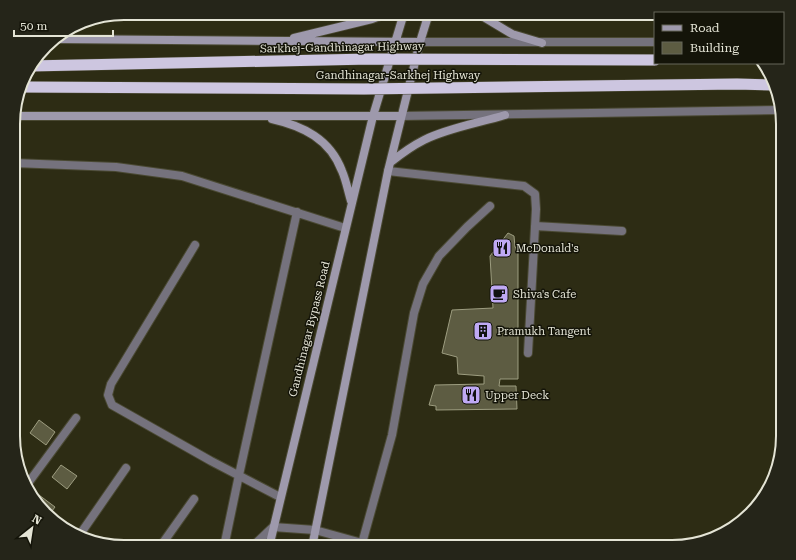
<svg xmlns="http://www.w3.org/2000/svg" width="796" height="560" font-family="'Roboto Serif',serif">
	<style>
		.building { fill: #5d5c42; stroke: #9d9d80 }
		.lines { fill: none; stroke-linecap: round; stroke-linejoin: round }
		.service-casing { stroke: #4a4933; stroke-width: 10 }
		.minor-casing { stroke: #4a4933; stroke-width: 10 }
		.tertiary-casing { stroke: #4a4933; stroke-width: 10 }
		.secondary-casing { stroke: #4a4933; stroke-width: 10 }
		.service { stroke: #75727d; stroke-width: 8 }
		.minor { stroke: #75727d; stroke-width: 8 }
		.tertiary { stroke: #75727d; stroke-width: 8 }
		.secondary { stroke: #9e99ac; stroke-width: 8 }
		.trunk-bridge-casing { stroke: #4a4933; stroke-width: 12; stroke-linecap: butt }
		.trunk-bridge { stroke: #cdc6e0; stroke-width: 11 }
		.labels { text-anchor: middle; stroke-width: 3; stroke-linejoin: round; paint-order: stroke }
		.street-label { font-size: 11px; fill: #e4e4d5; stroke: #141409 }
		.poi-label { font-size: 11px; fill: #e4e4d5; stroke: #141409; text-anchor: start }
		.rim { fill: none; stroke: #e4e4d5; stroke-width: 2 }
	</style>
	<rect width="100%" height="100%" fill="#2d2c14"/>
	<!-- building -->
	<path class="building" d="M508,233L514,236L515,247L518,251V379H500L499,386H516L517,409L436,410V406L429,405L435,385L484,384V376L458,374L457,357L442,353L452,310L493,308L490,256Z
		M39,420L55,432L46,445L30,433Z
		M61,465L77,476L67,489L52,477Z
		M39,495L55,507L49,515L36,500Z"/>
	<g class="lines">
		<defs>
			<path id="service" d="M388,171L524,186L535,194L536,209L528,353
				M535,226L622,231"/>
			<path id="minor" d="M14,163L116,167L182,176L345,228
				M195,245L111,384L108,395L112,405L211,461L280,497
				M26,486L76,418
				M81,533L126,468
				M160,547L194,499
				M224,547L239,475L297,212
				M252,547L273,527L315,530L362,543
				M361,547L392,435L414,313L423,284L439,256L467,227L490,206"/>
			<path id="tertiary" d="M420,42H655
				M401,116C528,115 654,111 781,110"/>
			<path id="secondary" d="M477,13L512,34L542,43
				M294,38L372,19L388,13
				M54,39L420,42
				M14,116H401
				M272,119C303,126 330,139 342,171C346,180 348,191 351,201
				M391,162C401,154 412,146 424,140C448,128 479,123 505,115
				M269,547L373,116L404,13
				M312,547L388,171L420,42L429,13"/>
		</defs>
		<!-- service casing -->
		<use href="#service" class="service-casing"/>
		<!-- minor casing -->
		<use href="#minor" class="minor-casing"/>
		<!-- tertiary casing -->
		<use href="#tertiary" class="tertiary-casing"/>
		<!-- secondary casing -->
		<use href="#secondary" class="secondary-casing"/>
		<!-- service -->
		<use href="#service" class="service"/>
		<!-- minor -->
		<use href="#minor" class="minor"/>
		<!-- tertiary -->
		<use href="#tertiary" class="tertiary"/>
		<!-- secondary -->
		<use href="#secondary" class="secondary"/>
		<defs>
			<path id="trunk-bridge" d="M30,66L370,59L655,60
				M21,87L364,89L737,84L774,85"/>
		</defs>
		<!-- trunk-bridge casing -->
		<use href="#trunk-bridge" class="trunk-bridge-casing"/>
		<!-- trunk-bridge -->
		<use href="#trunk-bridge" class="trunk-bridge"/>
	</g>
	<!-- icons -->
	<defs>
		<symbol id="restaurant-square" viewBox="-11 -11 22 22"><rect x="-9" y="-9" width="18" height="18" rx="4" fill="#bfa9f4" stroke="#141409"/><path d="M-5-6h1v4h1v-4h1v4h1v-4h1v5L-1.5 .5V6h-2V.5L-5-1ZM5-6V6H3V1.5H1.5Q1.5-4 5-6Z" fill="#111"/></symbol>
		<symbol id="cafe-square" viewBox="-11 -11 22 22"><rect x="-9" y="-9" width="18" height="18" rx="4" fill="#bfa9f4" stroke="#141409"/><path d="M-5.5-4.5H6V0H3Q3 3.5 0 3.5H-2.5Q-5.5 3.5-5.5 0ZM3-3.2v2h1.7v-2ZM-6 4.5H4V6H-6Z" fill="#111"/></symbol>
		<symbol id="building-square" viewBox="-11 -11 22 22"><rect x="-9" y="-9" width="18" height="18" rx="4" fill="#bfa9f4" stroke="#141409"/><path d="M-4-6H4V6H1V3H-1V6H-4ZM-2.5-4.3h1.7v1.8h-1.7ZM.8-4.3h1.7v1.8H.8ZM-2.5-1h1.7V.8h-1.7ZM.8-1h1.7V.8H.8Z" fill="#111"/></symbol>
	</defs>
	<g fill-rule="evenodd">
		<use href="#restaurant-square" x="491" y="237" width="22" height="22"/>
		<use href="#cafe-square" x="488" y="283" width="22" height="22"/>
		<use href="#building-square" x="472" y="320" width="22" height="22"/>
		<use href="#restaurant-square" x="460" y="384" width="22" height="22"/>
	</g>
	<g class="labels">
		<!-- street labels -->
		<g class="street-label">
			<text transform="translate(342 47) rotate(-1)" y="4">Sarkhej-Gandhinagar Highway</text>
			<text x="398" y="79">Gandhinagar-Sarkhej Highway</text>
			<text transform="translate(309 329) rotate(-76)" y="4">Gandhinagar Bypass Road</text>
		</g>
		<!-- poi labels -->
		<g class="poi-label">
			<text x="516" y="252">McDonald's</text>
			<text x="513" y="298">Shiva's Cafe</text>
			<text x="497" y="335">Pramukh Tangent</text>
			<text x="485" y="399">Upper Deck</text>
		</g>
	</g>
	<!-- crop -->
	<path d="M0 0H796V560H0ZM124 20H672A104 104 0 0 1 776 124V436A104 104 0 0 1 672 540H124A104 104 0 0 1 20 436V124A104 104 0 0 1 124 20Z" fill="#252519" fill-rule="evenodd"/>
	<path class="rim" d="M124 20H672A104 104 0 0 1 776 124V436A104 104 0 0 1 672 540H124A104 104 0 0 1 20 436V124A104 104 0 0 1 124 20Z"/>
	<!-- legend -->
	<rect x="654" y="12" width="130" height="52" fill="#141409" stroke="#67675b"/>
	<rect x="662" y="25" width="20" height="6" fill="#9e99ac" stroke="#67675b"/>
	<text x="690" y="32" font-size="12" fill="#e4e4d5">Road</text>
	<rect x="662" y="42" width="20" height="12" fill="#5d5c42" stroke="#67675b"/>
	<text x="690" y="52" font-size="12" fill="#e4e4d5">Building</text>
	<!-- north arrow -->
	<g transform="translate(32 528) rotate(30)" stroke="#141409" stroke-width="3" paint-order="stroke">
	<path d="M0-3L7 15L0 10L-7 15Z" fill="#e4e4d5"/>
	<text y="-6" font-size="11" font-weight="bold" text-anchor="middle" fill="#e4e4d5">N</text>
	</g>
	<!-- scale -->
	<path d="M14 30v6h99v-6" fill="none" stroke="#e4e4d5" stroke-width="2"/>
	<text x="20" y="30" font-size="12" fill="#e4e4d5" stroke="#141409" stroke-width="3" paint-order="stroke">50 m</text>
</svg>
